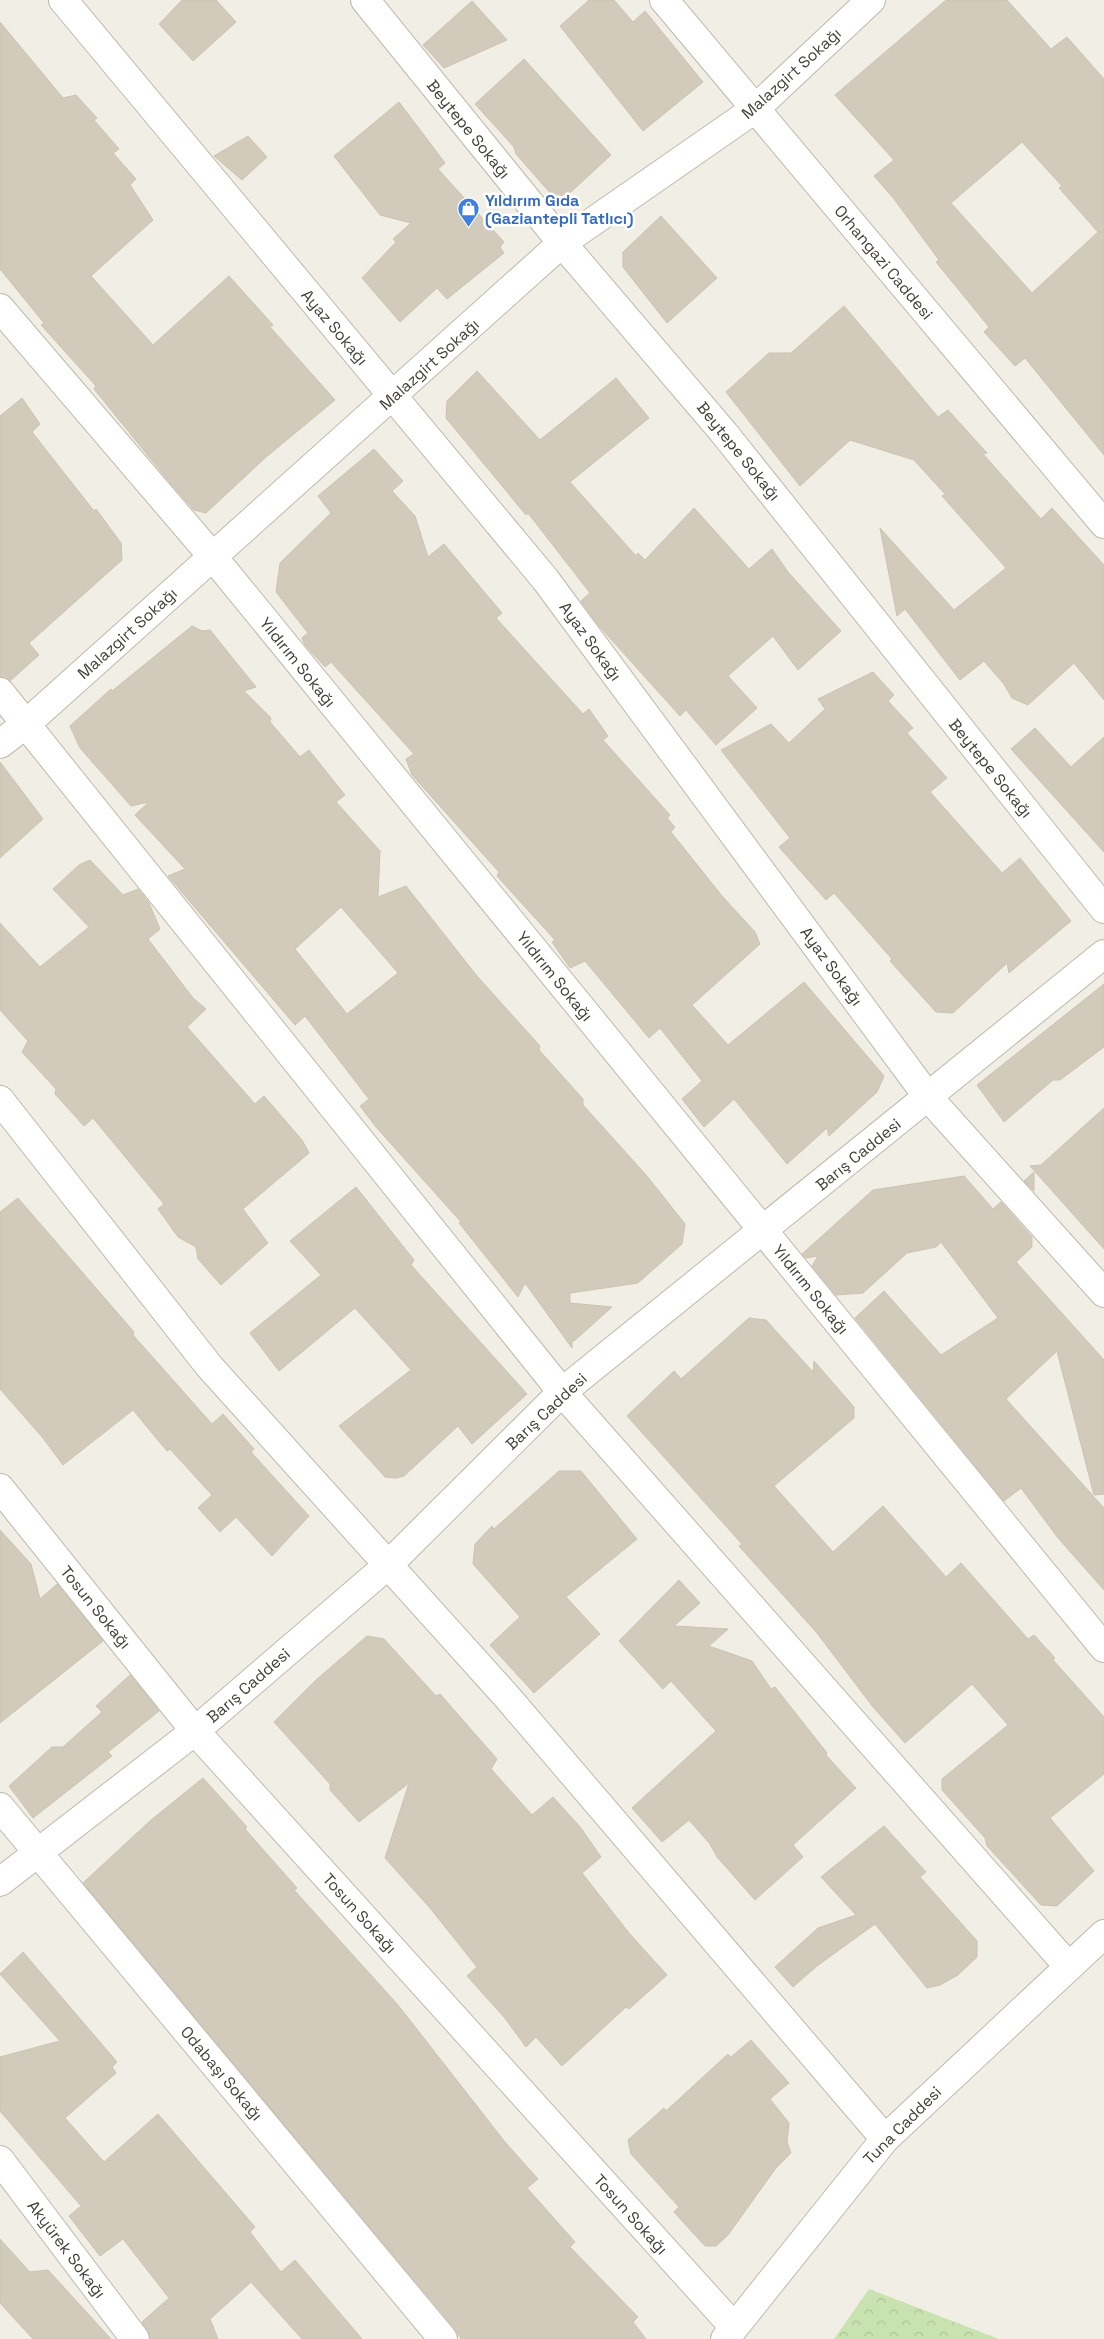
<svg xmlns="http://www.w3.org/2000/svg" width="1104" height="2339" font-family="'Space Grotesk',sans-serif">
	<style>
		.forest { fill: url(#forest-crowns) }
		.building { fill: #d2cbbb; stroke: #ccc3af; fill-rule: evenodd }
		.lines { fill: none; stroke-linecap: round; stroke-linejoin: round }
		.minor-casing { stroke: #bfb9ab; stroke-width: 30 }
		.minor { stroke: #fff; stroke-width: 28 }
		.labels { text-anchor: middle; stroke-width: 5; stroke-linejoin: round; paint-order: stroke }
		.street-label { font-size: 16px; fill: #433f35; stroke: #fff }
		.shop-label { font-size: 16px; font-weight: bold; fill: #366cbe; stroke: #fff; text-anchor: start }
	</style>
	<defs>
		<pattern id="forest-crowns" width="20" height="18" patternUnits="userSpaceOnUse" patternTransform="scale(1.25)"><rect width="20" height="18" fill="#c9e3b0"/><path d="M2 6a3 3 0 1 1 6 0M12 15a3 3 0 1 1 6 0" fill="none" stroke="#aec498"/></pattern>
	</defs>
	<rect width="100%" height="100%" fill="#f1eee5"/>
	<!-- forest -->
	<path class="forest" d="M869,2289L999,2339H834Z"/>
	<!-- building -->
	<path class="building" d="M182,0H216L236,22L193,61L159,24Z
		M589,0H614L633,22L645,11L703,82L643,131L560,26Z
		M946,0H1007L1051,49L1067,37L1104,79V455L1025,358L1015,366L984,332L989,327L936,262L939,260L894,199L874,176L894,160L835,95ZM1022,142L1062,186L1059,188L1098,232L1032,293L951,203Z
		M472,1L507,40L444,68L423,45Z
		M0,22L63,98L76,95L97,118L94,120L119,149L113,153L136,179L130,185L153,220L91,276L153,345L229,276L273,325L270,327L335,400L265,458L206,513L194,510L171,484L94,389L96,386L41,325L44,323L0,269Z
		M524,59L611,155L559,203L516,154L514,147L475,104Z
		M399,102L445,163L438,169L504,242L500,247L504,253L447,299L437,288L400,322L362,278L396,242L393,239L411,223L380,215L334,156Z
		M248,136L267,157L242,180L214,156Z
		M661,216L717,278L667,323L623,267V252Z
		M844,306L938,417L948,410L987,453L983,454L1041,519L1052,508L1104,565V700L1074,663L1028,705L1012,698L1004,684L984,661L960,680L905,609L897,616L880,528L954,610L1006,568L942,496L945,494L914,460L850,440L800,486L726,392L769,353H791Z
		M477,371L540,440L616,378L649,418L570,482L636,556L638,553L645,560L694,508L749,569L772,549L788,572L841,631L798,670L773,636L728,676L757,708L716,745L686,710L680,716L600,627L581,601L590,593L528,513L526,515L446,418L447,401Z
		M22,398L40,424L32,432L94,511L96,509L121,543L122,560L29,643L39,655L10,681L0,677V416Z
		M374,449L403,481L392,491L415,516L428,557L444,544L502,613L496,618L583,714L589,709L608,736L603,740L670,815L667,818L675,827L671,832L722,896L755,932L760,944L692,1005L728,1045L804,982L884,1076L877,1092L829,1136L827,1128L787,1164L734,1099L704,1127L682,1099L702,1081L660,1028L649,1038L585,961L570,968L552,942L555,940L497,876L499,872L412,775L406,759L414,754L331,662L325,667L305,645L302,638L308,633L276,592L280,563L331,513L318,496Z
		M192,626L202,631L210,630L256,687L244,691L271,718L270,722L300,757L309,750L345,795L336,802L380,851L378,897L406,886L477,976L540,1046L539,1050L583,1099V1105L647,1176L685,1224L682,1244L638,1283L570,1293V1303L612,1307L574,1341L572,1340V1348L525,1283L518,1297L459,1223L461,1222L376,1127L360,1106L369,1099L305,1016L295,1025L168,876L185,869L135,815L149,802L131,806L80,748L70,726L111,689L112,691ZM341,907L398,973L347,1014L295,949Z
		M873,672L894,695L888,701L913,728L907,733L947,778L930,792L1002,873L1020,858L1071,921L1009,973L1007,963L953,1013L936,1012L890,961L892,959L834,893L826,900L779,847L790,838L721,750L771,724L789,743L825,709L818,699Z
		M1035,728L1071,767L1104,737V852L1011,749Z
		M0,762L43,819L0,858Z
		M90,860L123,895L138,889L149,903L160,929L148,939L193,998L206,1009L187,1027L255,1104L264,1096L302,1140L309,1153L243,1209L268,1243L221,1285L198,1259L196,1247L178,1237L158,1209L164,1204L93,1118L84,1126L55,1094L56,1089L22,1052L28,1041L0,1010V923L40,967L89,927L53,889L79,865Z
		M1104,984V1047L1060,1080H1053L1004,1122L977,1085Z
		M1104,1108V1249L1030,1166L1041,1165Z
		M1034,1172V1191L1024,1181Z
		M964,1176L993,1209L1001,1202L1032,1237V1247L1016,1262L1104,1360V1494L1094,1495L1057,1351L1006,1399L1104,1508V1590L1058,1538L1021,1488L1004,1501L855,1318L884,1291L941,1355L998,1318L941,1242L936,1247L907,1253L863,1293L836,1295L812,1266L818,1256L806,1258L802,1254L873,1190Z
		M356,1187L414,1260L411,1265L527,1394L472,1444L458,1426L404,1476L396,1478L385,1477L339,1426L411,1370L355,1308L279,1371L250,1333L321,1275L290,1241Z
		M18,1198L134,1332L133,1335L212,1424L223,1414L254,1449L251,1452L309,1516L272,1556L236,1517L220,1532L198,1508L212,1495L170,1449L167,1451L133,1410L63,1465L43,1438L0,1389V1212Z
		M749,1318L766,1320L813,1372L814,1361L854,1407V1418L774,1486L833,1552L883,1506L946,1577L961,1563L1028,1639L1034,1635L1055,1658L1053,1660L1104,1717V1774L1050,1818L1094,1871L1057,1906L1041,1905L987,1846L985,1838L942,1790V1779L1008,1725L972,1684L905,1743L873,1707L817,1633L739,1546L742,1544L627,1416L674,1371L681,1379Z
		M559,1471H581L637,1539L566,1597L600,1634L534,1693L490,1645L520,1617L473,1564L475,1544L492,1526L494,1529Z
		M0,1530L31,1564L40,1599L57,1584L103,1641L0,1723Z
		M679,1580L700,1603L674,1626L728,1629L709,1646L752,1661L771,1689L775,1687L827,1753L826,1755L856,1788L793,1845L803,1857L755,1900L717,1857L710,1844L689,1820L662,1842L632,1808L716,1731L671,1681L663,1689L619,1641Z
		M367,1636L384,1639L436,1696L440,1694L497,1759L491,1769L532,1815L553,1797L581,1828L601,1857L582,1873L629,1933L667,1975L629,2009L626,2007L562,2066L536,2037L526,2047L504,2017L467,1976L477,1967L430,1908L385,1858L409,1783L359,1822L330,1790V1784L274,1722L316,1680Z
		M130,1675L159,1711L108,1752L112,1756L33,1818L9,1786L52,1747H63L102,1712L96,1706Z
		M203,1778L247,1827L245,1829L297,1888L294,1890L398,2005L505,2142L538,2179L527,2188L575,2242L570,2247L638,2317L633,2322L646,2339H461L455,2329L83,1883L151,1820Z
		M884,1826L926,1872L920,1877L977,1941V1957L958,1975L940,1985L927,1988L875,1924L817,1966L793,1987L775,1967L818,1928L856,1915L821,1877Z
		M23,1952L117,2062L112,2067L116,2073L65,2118L104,2162L158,2114L255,2227L250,2232L281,2272L295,2260L362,2339H302L251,2282L210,2319L218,2339H150L142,2322L169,2298L123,2239L100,2256L69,2216L81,2206L0,2111V2057L60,2041L0,1974Z
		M751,2040L789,2083L770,2099L789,2123L787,2142L791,2153L776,2168L728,2235L716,2246H705L674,2212L679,2207L631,2154L628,2140L664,2108L666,2111L728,2054L731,2057Z
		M0,2239L30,2272L48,2270L111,2339H33L0,2303Z"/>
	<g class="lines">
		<defs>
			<path id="minor" d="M63,0L545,579L928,1097L1104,1293
				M365,0L562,243L724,433L1104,909
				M664,0L1104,524
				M0,308L213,557L1104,1648
				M0,692L562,1392L1069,1967
				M0,744L26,724L562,243L755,109L871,0
				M0,1100L209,1366L508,1698L885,2139
				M0,1488L195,1731L734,2327
				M0,1807L443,2339
				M0,1882L195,1731L388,1565L562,1392L1104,954
				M0,2160L135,2339
				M725,2339L885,2139L1104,1934"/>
		</defs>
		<!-- minor casing -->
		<use href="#minor" class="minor-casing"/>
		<!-- minor -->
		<use href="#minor" class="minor"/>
	</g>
	<!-- icons -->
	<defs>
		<symbol id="shop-pin" viewBox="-11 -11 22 30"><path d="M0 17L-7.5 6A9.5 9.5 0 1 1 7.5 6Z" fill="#3f7fe0" stroke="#fff"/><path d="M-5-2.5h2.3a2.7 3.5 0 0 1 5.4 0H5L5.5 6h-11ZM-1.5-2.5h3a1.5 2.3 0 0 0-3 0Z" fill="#fff"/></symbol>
	</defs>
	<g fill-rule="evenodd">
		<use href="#shop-pin" x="456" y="196" width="25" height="34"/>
	</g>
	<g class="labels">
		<!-- street labels -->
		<g class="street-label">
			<text transform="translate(791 73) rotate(-42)" y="6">Malazgirt Sokağı</text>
			<text transform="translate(469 129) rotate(51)" y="6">Beytepe Sokağı</text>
			<text transform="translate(884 262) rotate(50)" y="6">Orhangazi Caddesi</text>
			<text transform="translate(335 327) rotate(50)" y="6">Ayaz Sokağı</text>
			<text transform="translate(429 364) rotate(-42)" y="6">Malazgirt Sokağı</text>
			<text transform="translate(739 451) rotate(51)" y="6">Beytepe Sokağı</text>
			<text transform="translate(127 633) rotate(-42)" y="6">Malazgirt Sokağı</text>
			<text transform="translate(591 641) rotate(54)" y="6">Ayaz Sokağı</text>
			<text transform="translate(298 662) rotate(51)" y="6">Yıldırım Sokağı</text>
			<text transform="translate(991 768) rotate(51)" y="6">Beytepe Sokağı</text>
			<text transform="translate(832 966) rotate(54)" y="6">Ayaz Sokağı</text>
			<text transform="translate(555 976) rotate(51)" y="6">Yıldırım Sokağı</text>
			<text transform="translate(858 1154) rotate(-39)" y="6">Barış Caddesi</text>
			<text transform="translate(811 1289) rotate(51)" y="6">Yıldırım Sokağı</text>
			<text transform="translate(546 1411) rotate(-43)" y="6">Barış Caddesi</text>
			<text transform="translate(96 1607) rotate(51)" y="6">Tosun Sokağı</text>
			<text transform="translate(248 1685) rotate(-41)" y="6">Barış Caddesi</text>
			<text transform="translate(360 1913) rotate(48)" y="6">Tosun Sokağı</text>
			<text transform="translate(222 2073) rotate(50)" y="6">Odabaşı Sokağı</text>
			<text transform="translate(902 2125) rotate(-45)" y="6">Tuna Caddesi</text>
			<text transform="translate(631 2214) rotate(48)" y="6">Tosun Sokağı</text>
			<text transform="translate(67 2249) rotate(53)" y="6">Akyürek Sokağı</text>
		</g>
		<!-- shop labels -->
		<g class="shop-label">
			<text x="485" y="206">Yıldırım Gıda<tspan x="485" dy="18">(Gaziantepli Tatlıcı)</tspan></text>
		</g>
	</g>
</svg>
